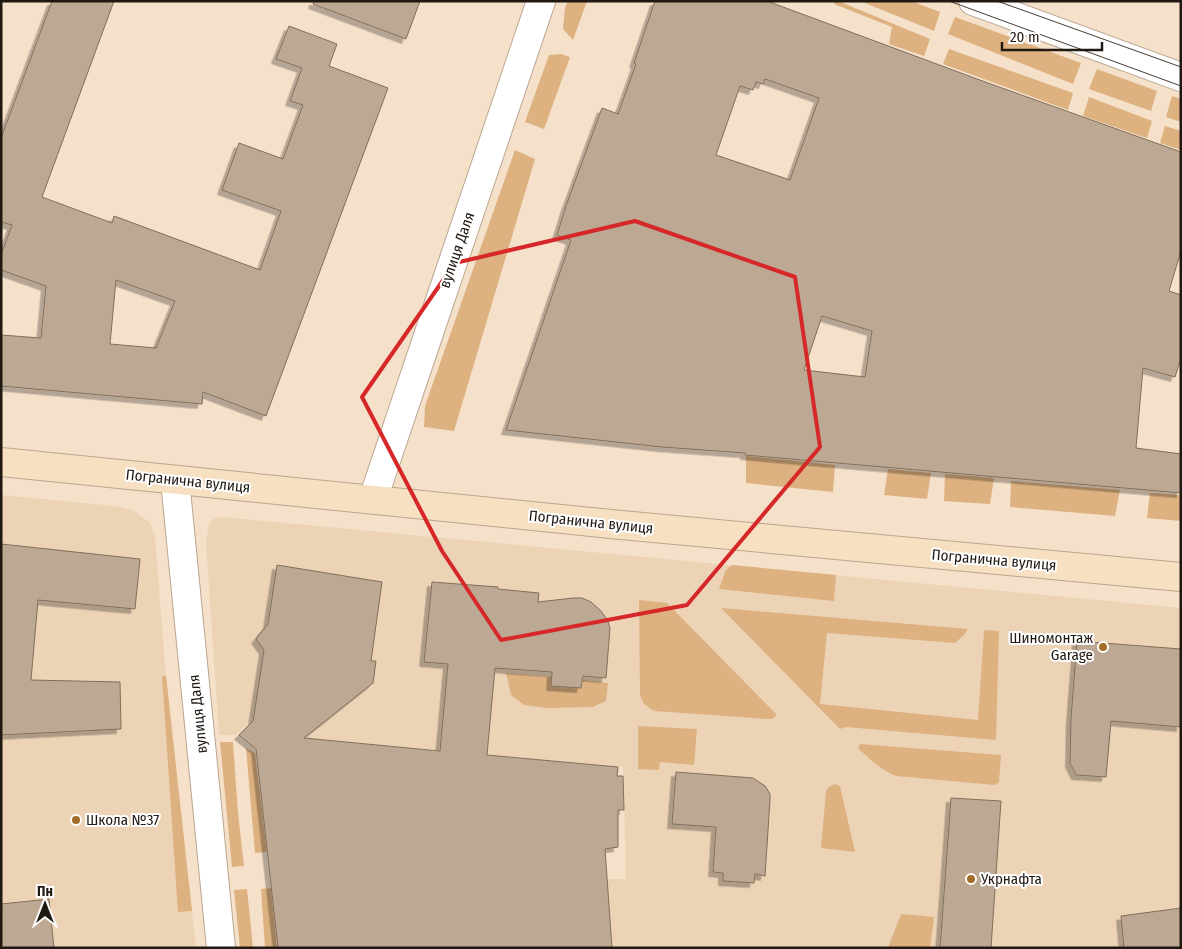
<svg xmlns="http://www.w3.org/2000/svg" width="1182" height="949" font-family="'Fira Sans Condensed',sans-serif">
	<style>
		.built { fill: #edd3b6 }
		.green { fill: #ddb180 }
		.building { fill: #bca893; stroke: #806e59; fill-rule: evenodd; filter: url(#shadow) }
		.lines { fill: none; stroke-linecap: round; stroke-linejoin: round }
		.street-casing { stroke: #baa690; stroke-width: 30 }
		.secondary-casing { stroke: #baa690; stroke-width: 30 }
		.street { stroke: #fff; stroke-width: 28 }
		.secondary { stroke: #f6e0c1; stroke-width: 28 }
		.tram { stroke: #463d32; stroke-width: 1 }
		.marked { fill: none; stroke: #d62828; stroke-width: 4; stroke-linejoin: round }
		.poi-dot { fill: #a26d26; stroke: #fff; stroke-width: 2 }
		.labels { text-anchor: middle; stroke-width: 4; stroke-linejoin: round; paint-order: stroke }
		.street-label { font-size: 15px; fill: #201911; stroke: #fff }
		.poi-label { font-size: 15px; fill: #201911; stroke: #fff; text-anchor: start }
	</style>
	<defs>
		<filter id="shadow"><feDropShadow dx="-4.5" dy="4.5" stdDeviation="0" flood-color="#0004"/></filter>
	</defs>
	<rect width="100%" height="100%" fill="#f5e0ca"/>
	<!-- built -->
	<path class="built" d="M1,495L116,506L133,510L150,523L155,537L166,676L196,948H1Z
		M223,517L1181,608V948H572L565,879H626L623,767L275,735L254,718L236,735H219L206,543L209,524L215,518Z"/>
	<!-- green -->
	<path class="green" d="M568,1H587L573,40L563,29L565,8Z
		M835,1H838L930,39L924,56L889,44L892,27L834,4Z
		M860,1H911L940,12L934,31Z
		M955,17L1081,63L1073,84L948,34Z
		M949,49L1073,93L1068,110L943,64Z
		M561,54L570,57L544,129L525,122L549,55Z
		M1097,69L1157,91L1151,111L1089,89Z
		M1172,96L1181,99V122L1166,117Z
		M1089,97L1152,121L1147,138L1083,116Z
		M1165,126L1181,131V150L1160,143Z
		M515,150L535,159L454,431L424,427L425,406Z
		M746,456L835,465L833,492L746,483Z
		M888,469L931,473L927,499L884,495Z
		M945,474L994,478L990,504L944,501Z
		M1011,481L1120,490L1115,516L1010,507Z
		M1150,493L1181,495V521L1147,518Z
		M732,565L836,575L834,601L719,589L726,570Z
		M639,600L667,603L777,715L772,719H767L654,711L644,704L640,695Z
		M721,608L968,629L964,635L955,643L827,633L820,704L978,720L984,630L999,631L996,740L846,727L840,729Z
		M506,673L552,677L551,686L581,688L582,680L608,683L606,701L593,707L548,708L524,705L511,695Z
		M162,676H166L192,911L178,912Z
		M638,726L697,729L694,765L660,762L659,770L638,769Z
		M220,742H233L238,813L244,866L232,867Z
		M860,744L1001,755L999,782L995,785L896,776C880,770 870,759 858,748Z
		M246,748L255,753L267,852L255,853Z
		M835,784L840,786L855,852L821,848L826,791L829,787Z
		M271,888L277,948H265L261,889Z
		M247,889L253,948H240L234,890Z
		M901,914L934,917L930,948H888Z"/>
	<!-- building -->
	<path class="building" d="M52,1H114L42,197L112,223L114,216L260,270L281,211L222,190L239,143L283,159L303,105L290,101L302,68L276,59L289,26L337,44L329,66L388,88L266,416L203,392L202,404L1,386V335L41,338L46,286L1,270V255L12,225L1,222V138ZM116,280L175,301L156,348L110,344Z
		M314,1H420L406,39L313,4Z
		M655,1H767L988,83L1181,152V251L1169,291L1181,295V358L1175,377L1143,368L1136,448L1181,454V493L745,455V453L662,447L506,430L571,240L557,235L566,206L602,108L618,114L636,64L634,63ZM765,79L819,98L790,180L716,155L740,86L753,90L756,82L763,84ZM822,316L872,331L865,377L804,370Z
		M1,544L140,559L135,609L38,600L31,680L120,682L121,729L1,735Z
		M277,565L382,582L371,661H376L373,683L304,738L440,751L448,664L424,662L432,582L498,587V589L539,593L538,602L573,598H582L591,602L600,610L607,619L610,628L606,678L583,676L581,688L551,686L552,672L495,668L487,755L618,767L617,776H623L624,810H618V847L605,849L612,948H278L256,749L239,735L253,721L264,650L256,639L268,624Z
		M1077,641L1181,649V727L1111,721L1106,777L1076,775L1070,763L1071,718Z
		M676,772L753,778L765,786L770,794V800L765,876L755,874L754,883L723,881V873L713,872L716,827L672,824Z
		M951,798L1001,801L991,948H940Z
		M49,899L54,948H1V904Z
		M1181,908V948H1124L1121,916Z"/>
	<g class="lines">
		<defs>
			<path id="street" d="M973,1L1181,77
				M175,480L221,948
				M373,499L541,1"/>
			<path id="secondary" d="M1,462L621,525L1181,577"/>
		</defs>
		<!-- street casing -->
		<use href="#street" class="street-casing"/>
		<!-- secondary casing -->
		<use href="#secondary" class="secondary-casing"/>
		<!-- street -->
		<use href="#street" class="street"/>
		<!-- secondary -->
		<use href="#secondary" class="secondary"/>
		<!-- tram -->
		<path class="tram" d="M949,1L1181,86
			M997,1L1181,67"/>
	</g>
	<!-- marked area -->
	<path class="marked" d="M635,221L795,277L820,447L687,605L501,640L442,551L362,397L455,263Z"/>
	<!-- markers -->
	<g class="poi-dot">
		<circle cx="1103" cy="647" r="5"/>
		<circle cx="76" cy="820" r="5"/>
		<circle cx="971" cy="879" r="5"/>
	</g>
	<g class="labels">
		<!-- street labels -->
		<g class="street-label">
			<text transform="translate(457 250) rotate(-71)" y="5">вулиця Даля</text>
			<text transform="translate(188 481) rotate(6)" y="5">Погранична вулиця</text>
			<text transform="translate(591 522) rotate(6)" y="5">Погранична вулиця</text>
			<text transform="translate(994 560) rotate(5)" y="5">Погранична вулиця</text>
			<text transform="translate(198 714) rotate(-96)" y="5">вулиця Даля</text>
		</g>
		<!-- poi labels -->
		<g class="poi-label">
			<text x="1093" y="643" text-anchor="end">Шиномонтаж<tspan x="1093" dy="17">Garage</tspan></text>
			<text x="86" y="825">Школа №37</text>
			<text x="981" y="884">Укрнафта</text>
		</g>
	</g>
	<!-- border -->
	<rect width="1182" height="949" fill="none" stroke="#201911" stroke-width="5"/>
	<!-- north arrow -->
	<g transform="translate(45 904)" stroke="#ffffff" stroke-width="4" paint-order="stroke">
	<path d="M0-4L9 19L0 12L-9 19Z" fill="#201911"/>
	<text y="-8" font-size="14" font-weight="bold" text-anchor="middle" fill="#201911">Пн</text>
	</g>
	<!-- scale -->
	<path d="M1002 42v8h100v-8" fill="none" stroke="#201911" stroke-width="2.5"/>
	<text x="1010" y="42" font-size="15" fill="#201911" stroke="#ffffff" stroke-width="4" paint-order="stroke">20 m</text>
</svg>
